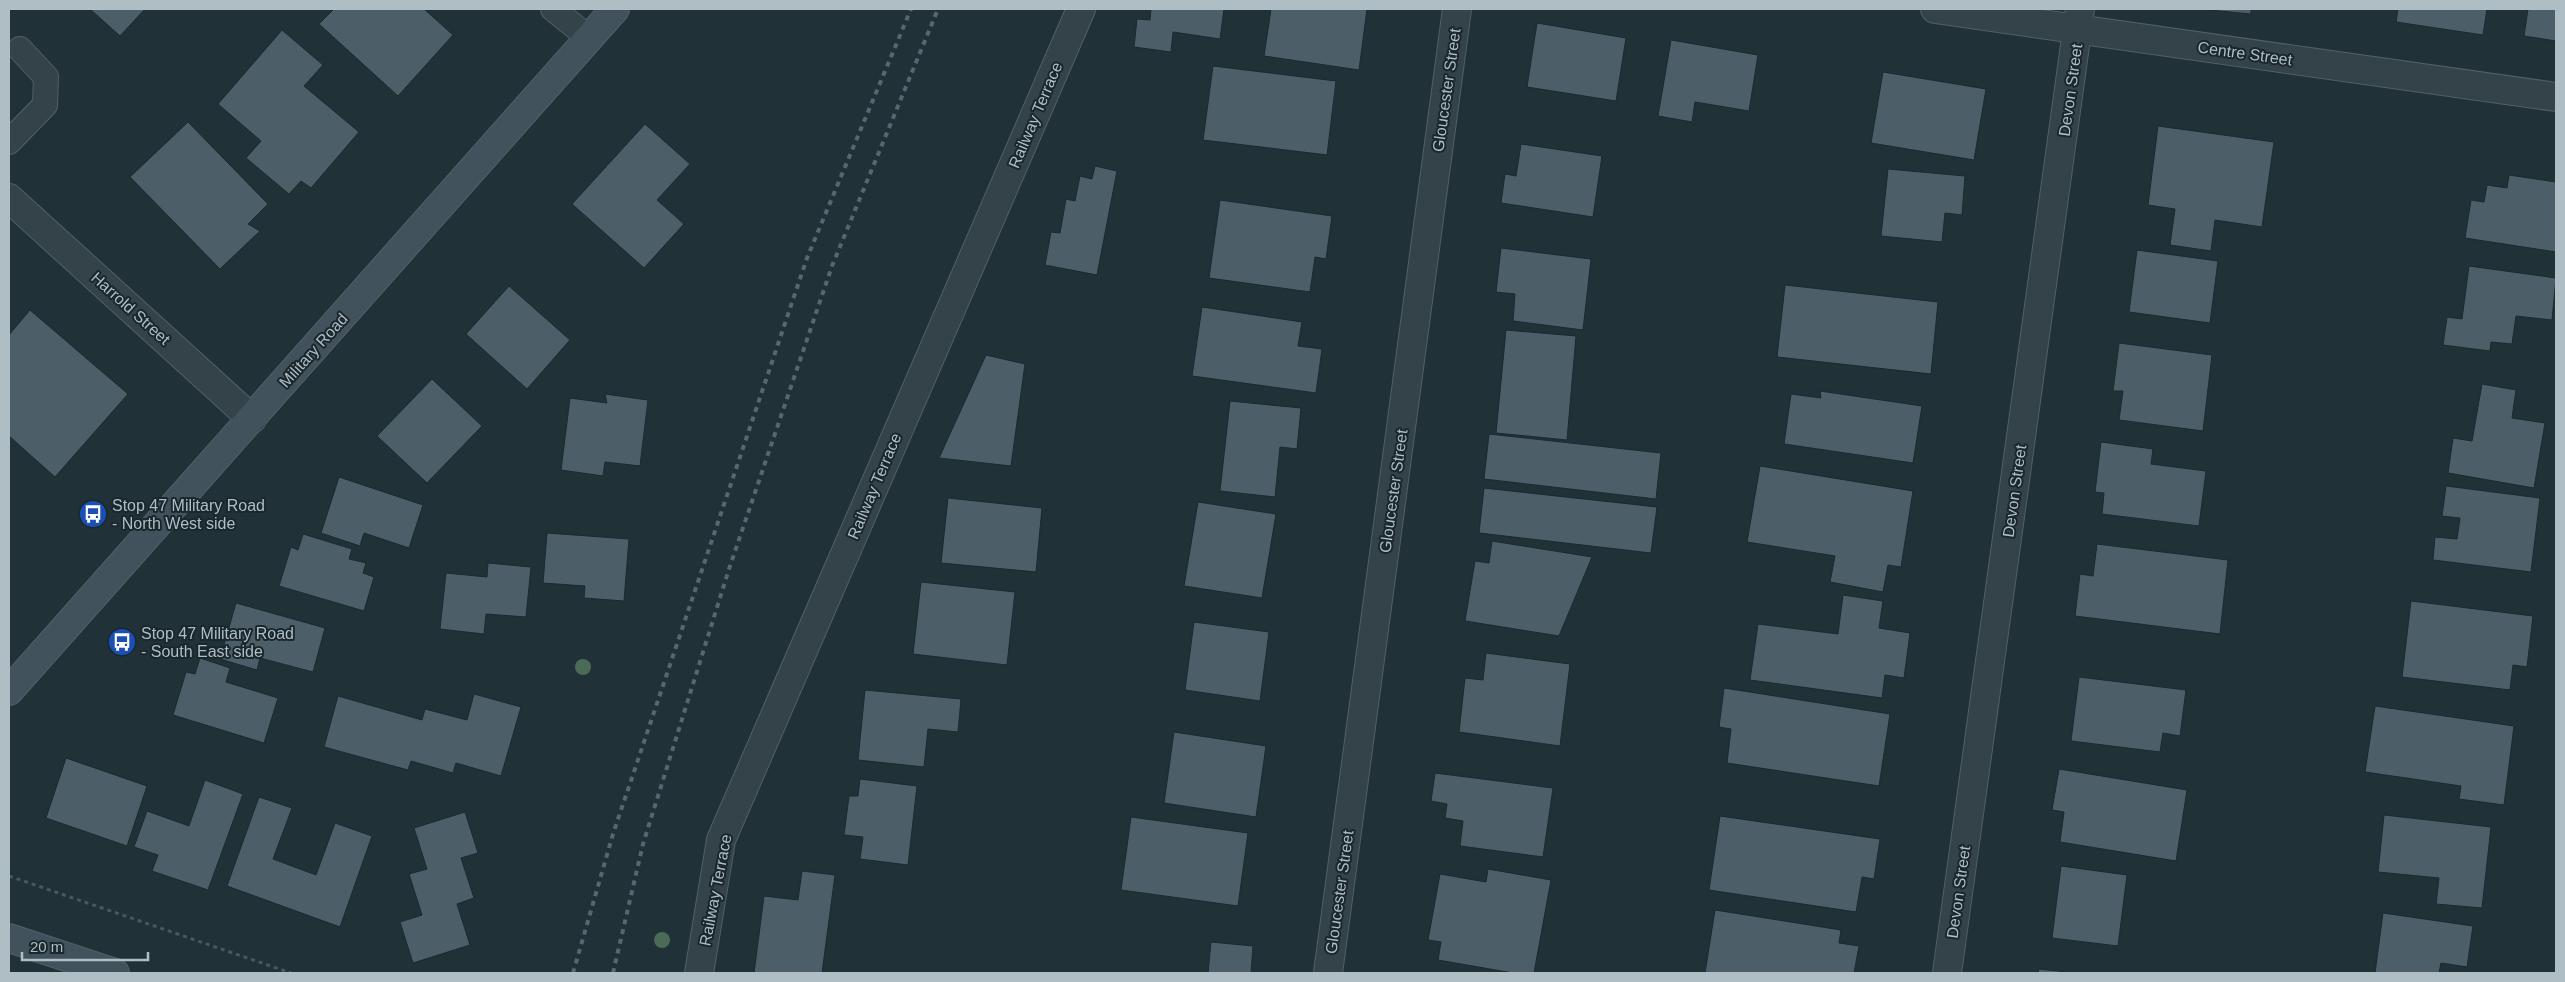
<svg xmlns="http://www.w3.org/2000/svg" width="2565" height="982" font-family="Helvetica,sans-serif">
	<style>
		.building { fill: #4c5e67; stroke: #1c292f }
		.lines { fill: none; stroke-linecap: round; stroke-linejoin: round }
		.lane-casing { stroke: #526066; stroke-width: 26 }
		.street-casing { stroke: #526066; stroke-width: 30 }
		.secondary-casing { stroke: #526066; stroke-width: 30 }
		.path { stroke: #445b58; stroke-width: 3; stroke-dasharray: 4 4; stroke-linecap: butt }
		.lane { stroke: #344249; stroke-width: 24 }
		.street { stroke: #344249; stroke-width: 28 }
		.secondary { stroke: #42525c; stroke-width: 28 }
		.rail { stroke: #566770; stroke-width: 4; stroke-dasharray: 5 5; stroke-linecap: butt }
		.tree { fill: #4c6b56 }
		.labels { text-anchor: middle; stroke-width: 4; stroke-linejoin: round; paint-order: stroke }
		.street-label { font-size: 16px; fill: #afbdc5; stroke: #1a272d }
		.poi-label { font-size: 16px; fill: #afbdc5; stroke: #1a272d; text-anchor: start }
	</style>
	<rect width="100%" height="100%" fill="#213138"/>
	<!-- building -->
	<path class="building" d="M90,9H145L120,36Z
		M334,9H424L453,35L398,96L319,24Z
		M1151,9H1224L1220,39L1173,32L1171,52L1134,47L1137,19L1150,20Z
		M1271,9H1367L1359,70L1264,56Z
		M2199,9H2251V14Z
		M2398,9H2487L2483,35L2396,22Z
		M2528,9H2556V41L2524,36Z
		M1537,23L1626,38L1616,101L1527,87Z
		M282,30L323,65L304,86L359,132L311,188L301,181L289,194L246,158L261,141L218,104Z
		M1671,40L1758,55L1749,111L1695,102L1692,122L1658,116Z
		M1213,66L1336,81L1327,155L1203,140Z
		M1883,72L1986,89L1974,160L1871,143Z
		M188,122L268,204L248,224L260,231L220,269L130,177Z
		M645,124L690,164L657,200L684,224L644,268L572,204Z
		M2158,126L2274,142L2262,227L2215,220L2211,251L2170,245L2175,209L2148,205Z
		M1521,144L1602,156L1593,217L1501,203L1505,174L1516,176Z
		M1095,166L1117,171L1097,275L1045,265L1051,232L1060,233L1066,199L1075,201L1080,176L1092,179Z
		M1888,169L1965,176L1962,215L1945,213L1942,242L1881,236Z
		M2509,175L2556,182V252L2465,238L2471,200L2484,202L2487,185L2507,188Z
		M1220,200L1332,216L1326,259L1315,257L1310,292L1209,278Z
		M1501,248L1591,259L1583,330L1513,321L1515,294L1496,292Z
		M2137,250L2218,261L2210,323L2129,312Z
		M2469,266L2556,278L2552,320L2516,316L2512,344L2491,342L2490,351L2443,345L2447,317L2462,319Z
		M1785,285L1938,302L1931,374L1777,357Z
		M509,286L570,340L527,389L466,334Z
		M1202,307L1302,322L1298,346L1322,349L1316,393L1192,376Z
		M30,310L128,394L55,477L9,436V335Z
		M1506,330L1576,336L1567,440L1496,433Z
		M2119,343L2212,355L2203,431L2119,420L2123,391H2113Z
		M986,355L1025,364L1011,466L939,458Z
		M432,379L482,426L427,483L377,436Z
		M2482,384L2516,390L2512,418L2545,423L2534,488L2448,473L2453,438L2472,441Z
		M1820,391L1922,406L1913,463L1784,444L1791,394L1821,398Z
		M605,394L648,400L640,466L605,462L603,476L561,470L570,398L607,403Z
		M1230,401L1301,408L1297,449L1280,447L1275,497L1220,491Z
		M1489,434L1661,453L1656,499L1484,479Z
		M2101,442L2153,449L2151,464L2206,471L2199,526L2102,514L2104,493L2095,492Z
		M1760,466L1913,491L1901,567L1888,565L1883,592L1830,582L1835,556L1747,542Z
		M339,477L423,505L409,548L364,533L360,546L321,533Z
		M2446,486L2540,498L2531,572L2433,560L2435,537L2457,539L2460,518L2442,516Z
		M1484,488L1657,507L1651,553L1479,533Z
		M948,498L1042,508L1036,572L941,563Z
		M1198,502L1276,514L1262,598L1184,586Z
		M547,533L629,539L624,601L584,598L585,586L543,583Z
		M303,534L352,549L349,559L366,563L363,573L374,577L364,611L279,586L291,547L298,550Z
		M1492,541L1592,557L1559,636L1465,621L1475,561L1489,563Z
		M2097,544L2228,560L2220,634L2075,616L2080,574L2093,576Z
		M488,563L531,567L526,617L486,614L484,634L440,629L446,573L487,577Z
		M921,582L1015,592L1007,665L913,654Z
		M1843,595L1883,601L1879,628L1910,633L1904,678L1885,675L1882,698L1750,680L1758,624L1838,634Z
		M2411,601L2533,616L2527,667L2513,665L2510,690L2402,677Z
		M236,603L325,628L313,672L260,658L257,670L220,659Z
		M1194,622L1269,632L1260,701L1185,690Z
		M1486,653L1570,664L1560,746L1459,732L1465,678L1483,680Z
		M200,658L230,668L226,682L278,698L264,743L173,715L186,672L195,674Z
		M2079,677L2186,690L2180,736L2163,733L2160,752L2071,741Z
		M1724,688L1890,714L1879,786L1727,763L1731,729L1719,727Z
		M865,690L961,699L958,732L928,729L924,767L858,760Z
		M474,694L521,707L501,776L456,763L453,773L411,761L408,770L324,747L338,696L422,720L425,709L467,720Z
		M2375,706L2514,726L2504,805L2459,799L2461,786L2365,772Z
		M1174,732L1266,746L1256,817L1164,803Z
		M66,758L147,786L127,846L46,818Z
		M2059,769L2187,790L2176,861L2060,842L2064,812L2052,810Z
		M1435,773L1553,788L1543,857L1460,846L1463,821L1445,818L1447,804L1431,801Z
		M860,779L917,786L908,865L860,859L863,837L844,835L849,796H858Z
		M205,780L243,794L208,890L152,871L158,855L134,847L147,811L189,826Z
		M259,797L292,808L273,859L316,875L335,823L372,836L340,927L227,886Z
		M465,812L478,853L461,858L474,898L457,904L470,945L413,963L400,922L422,915L409,874L427,869L414,828Z
		M2384,815L2491,827L2482,908L2436,904L2439,878L2378,872Z
		M1720,816L1880,839L1874,879L1862,877L1856,912L1709,890Z
		M1131,817L1248,833L1238,906L1121,890Z
		M2061,866L2127,875L2118,946L2052,938Z
		M1488,869L1551,880L1534,973H1513L1438,960L1441,942L1428,940L1440,874L1486,882Z
		M802,871L835,875L822,973H754L764,896L798,900Z
		M1715,910L1841,930L1839,943L1859,946L1854,973H1705Z
		M2383,913L2473,926L2467,967L2441,963L2439,973H2375Z
		M1211,942L1253,946L1251,973H1208Z
		M2039,969L2076,973H2038Z"/>
	<g class="lines">
		<defs>
			<path id="lane" d="M553,9L589,38
				M9,142L45,105L46,77L20,49"/>
			<path id="street" d="M1935,9L2556,97
				M9,198L252,419
				M699,973L721,840L1081,9
				M1328,973L1457,9
				M1947,973L2080,9"/>
			<path id="secondary" d="M9,691L615,9
				M9,938L115,973"/>
		</defs>
		<!-- lane casing -->
		<use href="#lane" class="lane-casing"/>
		<!-- street casing -->
		<use href="#street" class="street-casing"/>
		<!-- secondary casing -->
		<use href="#secondary" class="secondary-casing"/>
		<!-- path -->
		<path class="path" d="M9,876L291,973"/>
		<!-- lane -->
		<use href="#lane" class="lane"/>
		<!-- street -->
		<use href="#street" class="street"/>
		<!-- secondary -->
		<use href="#secondary" class="secondary"/>
		<!-- rail -->
		<path class="rail" d="M573,973L613,834L807,258L911,9
			M613,973L643,844L729,569L832,266L938,9"/>
	</g>
	<!-- trees -->
	<g class="tree">
		<circle cx="583" cy="667" r="8"/>
		<circle cx="662" cy="940" r="8"/>
	</g>
	<!-- icons -->
	<defs>
		<symbol id="bus-disc" viewBox="-11 -11 22 22"><circle r="9.5" fill="#1a4fb4" stroke="#1a272d"/><path d="M-5-6H5V4H4V6H2V4H-2V6H-4V4H-5ZM-3.5-4V0h7V-4ZM-3.5 1.2v1.5H-2V1.2ZM2 1.2v1.5H3.5V1.2Z" fill="#fff"/></symbol>
	</defs>
	<g fill-rule="evenodd">
		<use href="#bus-disc" x="77" y="498" width="32" height="32"/>
		<use href="#bus-disc" x="106" y="626" width="32" height="32"/>
	</g>
	<g class="labels">
		<!-- street labels -->
		<g class="street-label">
			<text transform="translate(2245 53) rotate(8)" y="6">Centre Street</text>
			<text transform="translate(1446 90) rotate(-82)" y="6">Gloucester Street</text>
			<text transform="translate(2070 90) rotate(-82)" y="6">Devon Street</text>
			<text transform="translate(1035 115) rotate(-67)" y="6">Railway Terrace</text>
			<text transform="translate(131 308) rotate(42)" y="6">Harrold Street</text>
			<text transform="translate(313 350) rotate(-48)" y="6">Military Road</text>
			<text transform="translate(874 486) rotate(-67)" y="6">Railway Terrace</text>
			<text transform="translate(1393 491) rotate(-82)" y="6">Gloucester Street</text>
			<text transform="translate(2014 491) rotate(-82)" y="6">Devon Street</text>
			<text transform="translate(715 890) rotate(-79)" y="6">Railway Terrace</text>
			<text transform="translate(1339 892) rotate(-82)" y="6">Gloucester Street</text>
			<text transform="translate(1958 892) rotate(-82)" y="6">Devon Street</text>
		</g>
		<!-- poi labels -->
		<g class="poi-label">
			<text x="112" y="511">Stop 47 Military Road<tspan x="112" dy="18">- North West side</tspan></text>
			<text x="141" y="639">Stop 47 Military Road<tspan x="141" dy="18">- South East side</tspan></text>
		</g>
	</g>
	<!-- border -->
	<rect width="2565" height="982" fill="none" stroke="#afbdc5" stroke-width="20"/>
	<!-- scale -->
	<path d="M22 952v8h126v-8" fill="none" stroke="#afbdc5" stroke-width="2.5"/>
	<text x="30" y="952" font-size="15" fill="#afbdc5" stroke="#1a272d" stroke-width="4" paint-order="stroke">20 m</text>
</svg>
